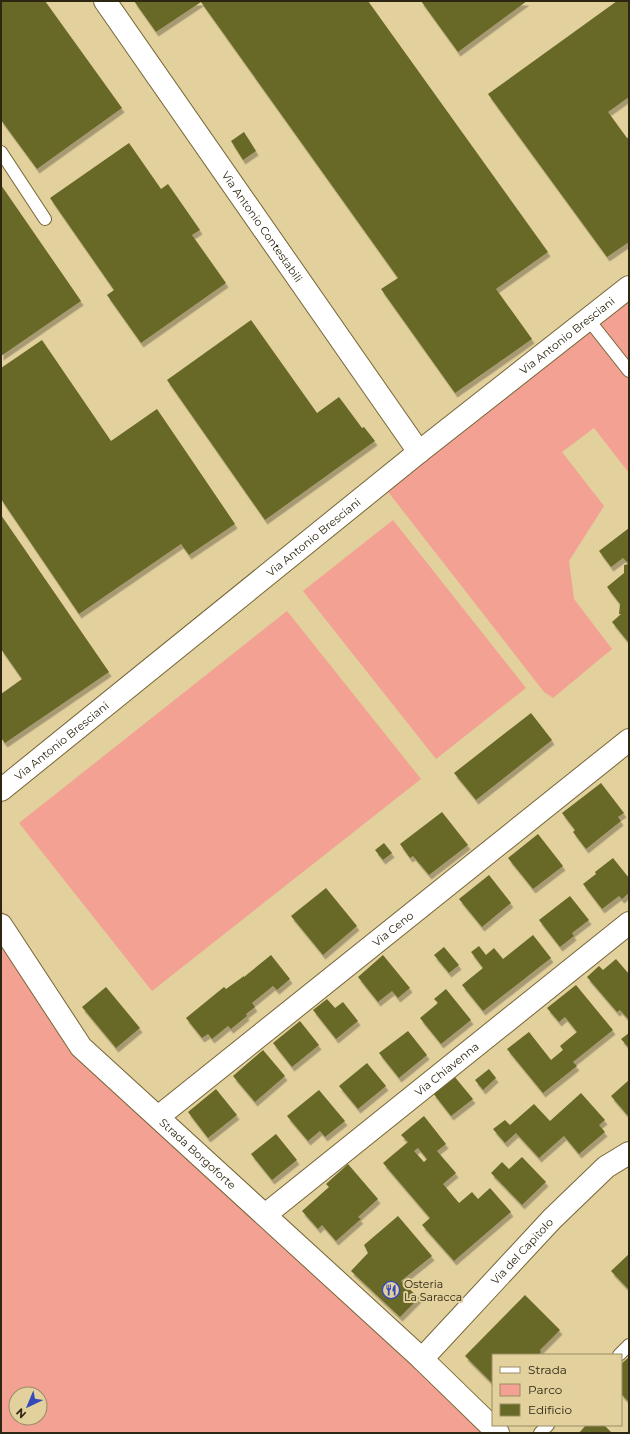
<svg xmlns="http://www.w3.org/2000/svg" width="630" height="1434" font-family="Montserrat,sans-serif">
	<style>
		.green { fill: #f3a193; fill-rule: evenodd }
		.building { fill: #676926; fill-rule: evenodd; filter: url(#shadow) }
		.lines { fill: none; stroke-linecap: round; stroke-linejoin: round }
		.service-casing { stroke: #766536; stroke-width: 14 }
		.minor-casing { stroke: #766536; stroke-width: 24 }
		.service { stroke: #fff; stroke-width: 12 }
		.minor { stroke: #fff; stroke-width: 22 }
		.labels { text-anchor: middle; stroke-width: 4; stroke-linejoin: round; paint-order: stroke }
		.street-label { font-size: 11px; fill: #2d2612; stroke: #e2d09d }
		.poi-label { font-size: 11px; fill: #2d2612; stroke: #e2d09d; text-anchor: start }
	</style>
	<defs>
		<filter id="shadow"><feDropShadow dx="2.5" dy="4.5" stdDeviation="0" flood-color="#0004"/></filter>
	</defs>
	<rect width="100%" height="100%" fill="#e2d09d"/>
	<!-- green -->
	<path class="green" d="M629,290V473L594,428L562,452L604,506L569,561L574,599L612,649L553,698L544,692L382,484Z
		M393,520L526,688L436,759L303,591Z
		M287,611L421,779L152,991L19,823Z
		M1,909L82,1048L494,1433H1ZM16,1394H40V1418H16Z"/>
	<!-- building -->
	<path class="building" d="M1,1H45L122,108L37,169L1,120Z
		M134,1H368L548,252L496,289L532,339L455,393L381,289L398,278L201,2L156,32Z
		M421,1H527L458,52Z
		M617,1H629V97L608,112L627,138L629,137V242L607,257L488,94Z
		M244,132L256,151L243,160L231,141Z
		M129,143L161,189L168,184L200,230L192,235L226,283L141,343L107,295L114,290L50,198Z
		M1,185L81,301L1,356Z
		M251,320L317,413L339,397L362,428L364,427L375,441L265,520L167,380Z
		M42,340L111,441L157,409L235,524L189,555L181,544L79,614L1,499V368Z
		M1,515L109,672L5,743L1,738V694L22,679L1,649Z
		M629,528V564L623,558L611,567L599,551Z
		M629,564V643L612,622L621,614H619L620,604L607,587L624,573V565Z
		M531,713L552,740L476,800L454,773Z
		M601,783L624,813L618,817L621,821L586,849L573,832L575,830L562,813Z
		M442,812L468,845L429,875L413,856L410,858L400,844Z
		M538,834L563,866L533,889L508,858Z
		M384,843L392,853L383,860L375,850Z
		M613,858L629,878V893L622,899L619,896L602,909L583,884L596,874L595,872Z
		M489,875L511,903L482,927L459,899Z
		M326,888L357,926L323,955L291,916Z
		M570,896L589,920L572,933L574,936L560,947L539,920Z
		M533,935L551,958L483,1011L462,985L483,968L471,952L479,946L486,955L494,948L503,959Z
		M444,947L459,965L449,973L434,955Z
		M271,955L290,979L277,990L273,986L252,1003L255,1007L246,1014L247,1016L231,1029L228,1026L212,1039L208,1034L202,1038L186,1018L224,987L226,989L244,976V977Z
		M383,955L410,988L398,998L392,991L378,1002L358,977Z
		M616,959L629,974V1020L620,1010L617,1012L587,977L599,966L603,970Z
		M576,985L613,1030L573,1062L577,1066L543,1093L507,1049L529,1032L551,1060L563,1050L560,1046L577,1032L565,1017L559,1022L547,1008Z
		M106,987L140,1028L116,1048L82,1007Z
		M446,989L471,1020L441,1044L420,1018L438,1003L434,999Z
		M327,999L335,1008L343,1002L358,1021L336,1039L313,1010Z
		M300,1021L319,1045L292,1067L273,1043Z
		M408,1031L427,1055L399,1078L379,1053Z
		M629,1033V1048L621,1039Z
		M263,1050L285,1076L255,1102L233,1076Z
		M367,1063L386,1086L358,1109L339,1086Z
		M489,1069L496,1078L483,1090L475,1080Z
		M454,1076L473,1099L451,1116L433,1093Z
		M629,1080V1117L611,1096Z
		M216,1089L237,1115L208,1138L188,1112Z
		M319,1090L345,1121L325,1137L320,1131L308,1141L287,1116Z
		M581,1093L605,1120L599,1125L605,1132L579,1154L564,1136L539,1158L516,1133L505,1143L493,1129L505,1120L510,1125L534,1104L550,1121Z
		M424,1116L446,1144L437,1151L456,1173L443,1184L459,1203L472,1192L478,1199L490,1188L511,1212L454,1261L422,1225L430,1218L383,1163L408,1142L401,1135ZM418,1148L427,1159L424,1162L414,1151Z
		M276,1134L297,1160L272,1180L251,1154Z
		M522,1157L546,1182L522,1205L491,1173L502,1162L509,1169Z
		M348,1164L378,1199L358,1217L361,1219L336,1241L322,1225L318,1229L302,1211L329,1187L326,1184Z
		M398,1216L432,1256L401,1281L419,1298L400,1317L351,1271L368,1253L364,1245Z
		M629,1254V1290L611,1271Z
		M525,1295L560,1330L540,1350L541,1352L538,1355H493V1384L465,1356Z
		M629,1357V1402L621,1394V1364Z
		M586,1425H604L612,1433H579Z"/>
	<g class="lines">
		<defs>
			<path id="service" d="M1,152L45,219
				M588,319L629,371
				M619,1355L629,1345
				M540,1433L548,1425"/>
			<g id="minor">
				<path id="s1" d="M105,1L419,452"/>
				<path id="s2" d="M1,790L419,452L629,287"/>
				<path id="s3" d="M1,925L81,1047L422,1359L498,1433"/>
				<path id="s4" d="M158,1117L629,740"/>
				<path id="s5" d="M265,1215L629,923"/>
				<path id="s6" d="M422,1359L552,1219L606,1167L629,1153"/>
			</g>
		</defs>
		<!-- service casing -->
		<use href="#service" class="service-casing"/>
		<!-- minor casing -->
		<use href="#minor" class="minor-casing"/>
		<!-- service -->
		<use href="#service" class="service"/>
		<!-- minor -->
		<use href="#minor" class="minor"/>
	</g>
	<!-- icons -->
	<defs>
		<symbol id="restaurant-ring" viewBox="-11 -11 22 22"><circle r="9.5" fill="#e2d09d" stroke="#3549bb" stroke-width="1.5"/><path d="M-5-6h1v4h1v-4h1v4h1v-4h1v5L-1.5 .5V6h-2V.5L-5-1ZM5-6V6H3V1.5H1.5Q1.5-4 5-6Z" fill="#3549bb"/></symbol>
	</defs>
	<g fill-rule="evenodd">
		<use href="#restaurant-ring" x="381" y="1280" width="20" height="20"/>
	</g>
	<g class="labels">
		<!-- street labels -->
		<g class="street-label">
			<text dy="4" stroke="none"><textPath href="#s1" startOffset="275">Via Antonio Contestabili</textPath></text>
			<text dy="4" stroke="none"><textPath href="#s2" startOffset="726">Via Antonio Bresciani</textPath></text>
			<text dy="4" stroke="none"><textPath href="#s2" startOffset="402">Via Antonio Bresciani</textPath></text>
			<text dy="4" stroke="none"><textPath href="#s2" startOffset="78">Via Antonio Bresciani</textPath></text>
			<text dy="4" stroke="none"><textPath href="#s4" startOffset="301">Via Ceno</textPath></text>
			<text dy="4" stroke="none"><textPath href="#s5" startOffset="233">Via Chiavenna</textPath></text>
			<text dy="4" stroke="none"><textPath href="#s3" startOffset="304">Strada Borgoforte</textPath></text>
			<text dy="4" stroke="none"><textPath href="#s6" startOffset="147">Via del Capitolo</textPath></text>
		</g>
		<!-- poi labels -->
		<g class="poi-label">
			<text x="404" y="1288">Osteria<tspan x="404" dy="13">La Saracca</tspan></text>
		</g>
	</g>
	<!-- border -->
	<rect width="630" height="1434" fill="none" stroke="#2d2612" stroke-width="4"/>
	<!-- legend -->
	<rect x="492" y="1354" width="130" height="72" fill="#e2d09d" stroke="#9a8c65"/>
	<rect x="500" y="1367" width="20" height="6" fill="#ffffff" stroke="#9a8c65"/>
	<text x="528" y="1374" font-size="12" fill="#2d2612">Strada</text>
	<rect x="500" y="1384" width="20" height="12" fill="#f3a193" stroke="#9a8c65"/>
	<text x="528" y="1394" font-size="12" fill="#2d2612">Parco</text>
	<rect x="500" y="1404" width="20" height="12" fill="#676926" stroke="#9a8c65"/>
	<text x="528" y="1414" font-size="12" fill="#2d2612">Edificio</text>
	<!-- north arrow -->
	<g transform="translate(28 1406) rotate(224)"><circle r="19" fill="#e2d09d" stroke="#9a8c65"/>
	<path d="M0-3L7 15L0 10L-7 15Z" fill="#3549bb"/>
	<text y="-6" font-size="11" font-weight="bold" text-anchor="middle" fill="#2d2612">N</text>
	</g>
</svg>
